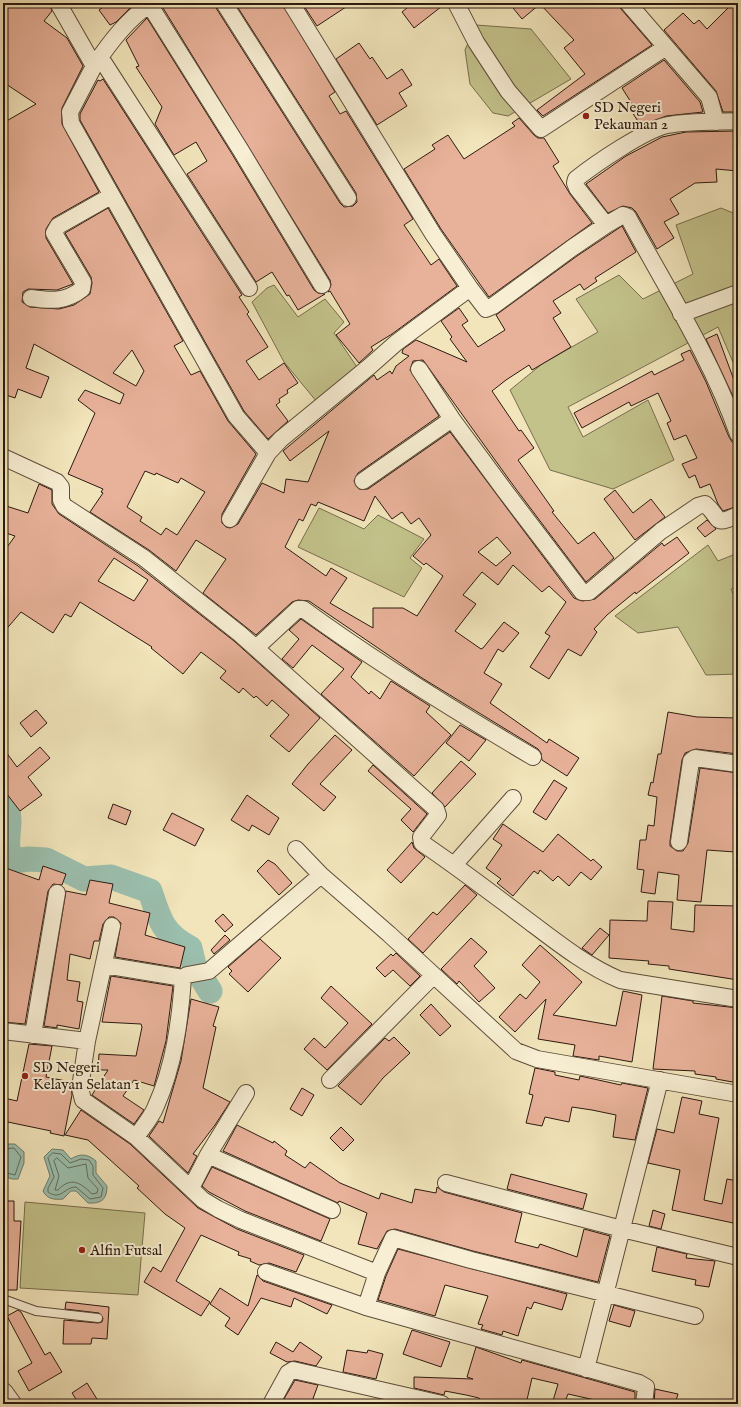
<svg xmlns="http://www.w3.org/2000/svg" width="741" height="1407" font-family="'IM FELL English',serif">
	<style>
		.green { fill: #c3c28b; stroke: #786e4d }
		.water { fill: #9bbfae; stroke: #6f7d6e }
		.lines { fill: none; stroke-linecap: round; stroke-linejoin: round }
		.shore { stroke: #646c5e; stroke-width: 1 }
		.river { stroke: #9bbfae; stroke-width: 25 }
		.building { fill: #e8b29a; stroke: #2c190f; fill-rule: evenodd }
		.service-casing { stroke: #5e4c3a; stroke-width: 10 }
		.minor-casing { stroke: #5e4c3a; stroke-width: 18 }
		.tertiary-casing { stroke: #5e4c3a; stroke-width: 22 }
		.service { stroke: #f7eed3; stroke-width: 8 }
		.minor { stroke: #f7eed3; stroke-width: 16 }
		.tertiary { stroke: #f7eed3; stroke-width: 20 }
		.poi-dot { fill: #8f2418; stroke: #f7eed3; stroke-width: 1.5 }
		.labels { text-anchor: middle; stroke-width: 4; stroke-linejoin: round; paint-order: stroke }
		.poi-label { font-size: 15px; fill: #2c190f; stroke: #f7eed3; text-anchor: start }
	</style>
	<rect width="100%" height="100%" fill="#f2e5bb"/>
	<filter id="stains"><feTurbulence type="fractalNoise" baseFrequency=".005" numOctaves="4"/><feColorMatrix values="0 0 0 0 .2 0 0 0 0 .09 0 0 0 0 .02 0 0 0 .5 -.17"/></filter>
	<radialGradient id="worn" r=".72"><stop offset=".6" stop-color="#630" stop-opacity="0"/><stop offset="1" stop-color="#630" stop-opacity=".3"/></radialGradient>
	<!-- green -->
	<path class="green" d="M476,25L531,29L571,79L508,116L493,113L470,84L465,50Z
		M721,208L738,215V374L718,327L568,407L583,437L648,400L674,460L613,489L550,470L510,390L542,364L598,332L576,299L619,275L643,299L693,274L676,225Z
		M274,285L298,317L325,299L344,322L334,333L359,370L317,402L284,362L252,302L267,288Z
		M319,508L364,529L378,515L424,539L410,558L422,568L404,597L298,547Z
		M708,545L718,561L738,553V586L731,589L738,605V674L706,675L678,627L638,633L615,616Z
		M25,1202L145,1213L138,1295L20,1288Z"/>
	<!-- water -->
	<path class="water" d="M8,1144H15L24,1152V1163L18,1179H12L3,1176V1146Z
		M52,1149L63,1150L71,1159C80,1153 88,1154 96,1161V1173L107,1186C107,1199 102,1204 88,1203L76,1191H71L63,1199C54,1200 47,1199 43,1191L50,1176L44,1157Z"/>
	<g class="lines">
		<!-- shore -->
		<path class="shore" d="M3,1149L14,1148L21,1157L15,1175L3,1172
			M53,1153L61,1154L70,1163L81,1159L89,1160L93,1166V1175L103,1188L101,1197L90,1199L76,1187C64,1187 61,1201 48,1192V1188L54,1177L48,1158Z
			M57,1158L68,1168L86,1164L88,1178L98,1189L97,1193L92,1194C81,1183 71,1176 58,1190H55L59,1176L54,1161Z"/>
		<!-- river -->
		<path class="river" d="M3,778L6,782C7,795 8,808 9,821C9,835 4,848 13,861L29,859L46,860L84,879L111,877L150,891C159,919 163,934 190,948L194,965L210,991"/>
	</g>
	<!-- building -->
	<path class="building" d="M3,3H49L52,11L44,21L67,38L83,66L62,108V124L99,192L53,218L46,229V238L73,284L57,290L28,289L23,292L22,302L30,307L59,309L74,305L90,294L92,283L91,277L65,233L108,208L183,341L174,346L191,375L200,371L228,421L256,454L222,514V523L226,527L230,528L238,524L262,483L284,493L286,479L308,482L329,431L290,461L283,451L374,375L377,380L390,371L392,374L396,366L409,356L402,353L403,349L416,340L467,362L450,339L452,337L441,321L459,308L468,321L462,325L478,347L505,330L496,315L577,256L622,226L636,252L595,278L597,281L584,290L580,284L553,301L561,313L553,318L571,347L532,370L529,365L506,380L492,391L519,431L521,430L534,448L518,460L554,511L552,512L578,544L594,532L614,558L586,582L513,485L423,360L413,361L410,370L439,416L358,473L354,481L359,489H368L450,432L574,598L582,601L595,599L662,543L664,546L677,537L689,553L636,594L635,592L607,615L594,629L597,632L581,656L568,649L549,679L530,667L550,636L545,633L566,602L549,586L542,592L513,565L498,585L482,572L463,595L476,604L455,631L481,649L483,648L504,622L519,633L503,652L498,649L484,673L502,684L490,703L547,743L549,739L579,758L567,776L542,760L541,753L538,749L422,678L309,601L298,600L292,602L256,635L203,593L226,559L196,540L176,571L149,550L90,512L103,493L101,492L103,489L68,474L95,413L78,400L85,390L120,404L124,394L34,344L26,368L49,377L41,398L18,389L15,398L3,394V123L36,104L3,82ZM132,350L144,371L136,386L113,373ZM145,471L155,475L156,473L178,483L181,478L205,492L177,535L166,528L161,535L140,521L142,517L127,507ZM375,496L392,519L402,512L411,524L419,518L431,535L413,556L424,565L426,563L443,576L417,616L403,608H373V628L330,603L347,578L331,568L326,576L285,547L299,519L303,521L311,504L316,506L318,502L364,521ZM497,537L511,553L496,566L478,552Z
		M109,3H135L116,22L110,25L99,10Z
		M160,3H215L216,8L340,203L344,207L353,206L357,202L356,193L235,3H282L335,92L329,96L340,114L346,111L413,219L404,225L431,265L439,259L457,286L392,334L371,347L373,350L359,363L336,335L350,324L330,291L328,292L331,285L330,280Z
		M302,3H352L317,26Z
		M413,3H446L414,28L402,12Z
		M509,3H619L621,9L652,45L543,116L537,110L585,74L564,48L574,40L540,4L522,19Z
		M733,3H738V112H723L716,91L664,30L683,13L694,24L699,20L707,29Z
		M147,18L232,154L314,290L318,293L325,294L298,310L289,295L287,296L272,272L256,282L187,174L207,161L196,142L174,155L155,124L162,107L136,67L139,66L126,40Z
		M359,43L370,59L372,57L387,79L402,69L412,85L399,93L407,106L377,125L336,59Z
		M664,60L700,102L703,112L666,116L641,126L632,112L636,110L622,88Z
		M103,79L242,295L239,297L249,312L247,314L268,347L246,361L259,380L284,363L298,383L287,390L288,393L279,399L280,402L276,405L288,421L268,439L244,411L80,120V114L98,80L100,81Z
		M519,118L534,135L538,138H544L559,162L553,166L570,194L592,223L489,297L441,229L404,169L435,149L432,145L448,135L464,159L515,126L512,123Z
		M738,131V171L716,169L717,182L695,183L670,199L679,214L664,222L674,238L657,249L636,212L632,208L623,206L608,213L586,184L626,156L662,137L686,132Z
		M717,334L738,391V407L706,339Z
		M690,350L706,382L729,437L732,442L738,443V506L723,511L718,504L710,484L700,488L695,475L689,478L682,464L697,458L686,435L674,440L667,423L671,421L658,393L631,406L629,402L582,428L574,413L652,371L654,375L684,360L681,354Z
		M39,484L52,490V504L59,514L138,566L234,641L320,718L289,752L270,736L289,715L272,700L267,706L256,696L254,698L243,688L239,693L220,678L226,671L201,652L183,674L151,648L152,647L80,602L71,617L65,614L53,633L21,612L3,633V553L15,536L3,532V505L28,513ZM114,558L148,580L134,601L98,581Z
		M615,490L633,513L651,499L665,517L635,540L604,499Z
		M707,520L716,529L705,537L697,528Z
		M301,619L362,662L351,677L369,694L371,691L380,699L391,681L430,706L426,712L451,735L414,776L321,694L344,669L312,645L293,668L282,659L299,639L289,630Z
		M36,710L47,723L31,737L20,723Z
		M668,712L697,717L738,718V754L696,749L685,753L682,760L670,841V846L677,851H683L688,843L700,768L738,773V827L735,852L707,850L701,902L677,900L679,875L658,872L655,894L641,892L644,870L637,869L640,840H646L648,825L654,826L657,797L648,795L651,782L653,783L658,754H661Z
		M460,725L486,740L469,761L446,743Z
		M335,735L352,750L320,784L336,797L324,811L292,784L308,764Z
		M40,747L50,758L28,777L42,795L20,811L3,789V748L17,767Z
		M461,761L476,774L445,807L432,793Z
		M373,765L427,814L413,832L401,820L411,809L368,771Z
		M554,780L567,788L546,820L533,812Z
		M247,795L279,818L269,835L252,825L249,831L231,820Z
		M113,804L131,811L126,825L108,818Z
		M172,813L204,829L195,846L163,830Z
		M503,824L543,852L558,834L591,861L593,859L602,867L591,880L581,872L569,886L558,876L553,881L540,870L538,874L534,871L513,896L497,883L501,879L486,868L502,845L493,839Z
		M412,842L414,848L425,857L401,883L387,870Z
		M268,860L275,864L292,883L279,895L257,871Z
		M43,866L66,874L62,885L53,884L48,891L25,1024L3,1022V867L39,880Z
		M90,880L113,884L109,903L150,913L145,935L185,947L180,968L115,957L121,923L114,917H109L103,924L99,941H94L90,959L70,954L67,980L80,982L77,1001L83,1002L79,1029L57,1025V1028L44,1026L66,891L86,895Z
		M465,885L477,895L423,953L408,939L433,912L437,915Z
		M648,901L673,902L671,929L694,932L695,905L738,906V980L669,969V966L648,964L649,961L609,958L610,920L647,921Z
		M223,914L233,925L225,932L215,921Z
		M600,928L609,935L592,955L582,948Z
		M225,935L230,940L214,954L211,950Z
		M471,938L487,952L474,966L495,988L479,1002L459,981L457,984L441,969Z
		M260,939L281,958L248,992L229,974L232,971L228,967Z
		M540,945L582,982L553,1015L616,1026L623,991L642,995L632,1062L599,1056V1060L573,1056L575,1045L538,1039L546,999L515,1032L499,1017L520,994L526,999L540,982L522,965Z
		M396,953L420,976L410,986L393,970L385,977L376,968L391,954L393,956Z
		M111,976L173,986L166,1041L154,1086L134,1080L123,1096L144,1110L134,1124L92,1095L108,1070H98L99,1054L136,1056L142,1027L141,1024L102,1022Z
		M331,986L372,1024L327,1070L304,1049L314,1038L325,1048L348,1023L321,998Z
		M662,996L693,1001V1003L738,1008V1083L716,1079V1077L695,1074V1071L653,1069Z
		M191,999L219,1007L213,1026L216,1027L203,1088L230,1102L215,1125L193,1154L197,1156L188,1173L149,1136L159,1121L163,1123L181,1061Z
		M431,1004L451,1026L440,1036L420,1015Z
		M394,1037L410,1053L383,1078L361,1105L338,1086L385,1038L389,1041Z
		M29,1044L52,1046L46,1077L71,1082L72,1095L64,1136L50,1133L51,1131L3,1121L4,1098L17,1101Z
		M535,1068L555,1072V1075L579,1080L580,1076L621,1085L622,1083L648,1088L635,1140L613,1137L616,1115L592,1110L572,1107L569,1122L545,1117L542,1126L526,1123L533,1095L529,1094Z
		M302,1088L314,1095L302,1116L290,1109Z
		M682,1097L702,1101L699,1114L719,1118L704,1200L722,1204L727,1179L738,1181V1224L672,1210L680,1170L648,1163L657,1129L674,1133Z
		M81,1110L130,1144L198,1208L237,1229L304,1255L296,1272L269,1263L259,1265L250,1261L251,1259L238,1255L239,1252L201,1235L176,1281L210,1302L201,1316L144,1282L153,1267L161,1272L185,1228L165,1214L137,1188L139,1186L88,1140L65,1135Z
		M237,1125L273,1143L274,1141L287,1151L285,1155L305,1168L310,1162L340,1183L379,1199L381,1193L412,1203L415,1189L436,1193L437,1187L444,1192L522,1213L515,1242L538,1248L540,1244L577,1257L584,1229L610,1236L598,1282L473,1251L395,1229L387,1231L377,1249L358,1244L367,1213L339,1201L338,1203L223,1151Z
		M341,1127L354,1140L343,1151L330,1138Z
		M212,1167L330,1219L321,1241L245,1211L209,1192L202,1186Z
		M511,1174L587,1194L583,1209L507,1189Z
		M3,1201H14V1221H21L17,1290H3Z
		M653,1210L665,1214L661,1229L649,1226Z
		M657,1247L687,1254L686,1258L715,1261L709,1287L695,1285L696,1280L652,1271Z
		M398,1249L567,1294L562,1310L534,1302L531,1309L527,1307L518,1336L503,1331L502,1335L481,1329L483,1325L478,1324L488,1296L445,1285L435,1316L378,1300L386,1276Z
		M257,1275L263,1281L332,1305L327,1314L294,1298L291,1307L261,1298L238,1335L225,1326L230,1318L210,1304L220,1288L248,1306Z
		M66,1302L109,1307L107,1339L92,1338L91,1344H63L64,1320L98,1323L102,1322L103,1318L99,1313L65,1309Z
		M614,1305L635,1311L630,1327L609,1321Z
		M18,1310L21,1312L45,1355L50,1352L62,1372L29,1391L18,1371L32,1363L7,1316Z
		M412,1330L450,1342L441,1367L403,1354Z
		M276,1342L293,1352L300,1342L322,1357L316,1366L295,1361L287,1362L270,1353Z
		M476,1347L521,1363L522,1360L635,1392V1404H613L568,1394L564,1404H552L558,1384L532,1378L526,1404H485L479,1398L466,1395L445,1391L444,1395L414,1388V1377L473,1379L467,1377Z
		M347,1350L367,1353L368,1350L383,1354L376,1379L343,1372Z
		M295,1380L318,1385L311,1404L295,1400L293,1404L284,1399Z
		M87,1383L100,1404H79L72,1393Z
		M655,1389L678,1394L675,1404H654Z"/>
	<g class="lines">
		<defs>
			<path id="service" d="M3,1299L36,1311L98,1318"/>
			<path id="minor" d="M58,3L94,66C110,42 127,20 151,3
				M224,3L348,198
				M291,3L433,234L470,288
				M456,3L476,42L508,91L541,129L666,47
				M628,3L709,97L716,122
				M149,4L240,149L322,285
				M100,57L249,288
				M94,66L70,112L71,123L236,416L268,453
				M606,225L577,188L575,183L576,179C595,164 646,129 668,125C690,121 715,122 738,121
				M31,298C51,301 66,302 82,289L83,282L54,233L58,226L111,196
				M681,314L738,293
				M419,369L452,419L505,491L582,592H589L661,531L698,506L705,504C722,518 712,527 738,515
				M3,457L57,482L61,487V500L64,506L144,558L240,634L436,809L438,815L421,837L422,843C459,868 494,895 530,922C559,944 587,966 620,980L738,999
				M363,481L452,419
				M230,519L268,453L281,439L370,366L396,343L470,288L486,309L493,306L572,248L606,225L623,215L628,217C666,288 711,357 738,434
				M256,648L298,609H303C377,663 455,711 533,757
				M679,842L691,761L695,758L738,764
				M296,849L321,875L389,934L516,1051L537,1059L738,1094
				M454,865L513,798
				M112,926L87,1041L80,1088L83,1100L136,1137L203,1200L218,1209L241,1220L377,1273
				M104,965L183,978
				M3,1031L87,1041
				M33,1035L57,893
				M330,1080L433,976
				M136,1137C143,1127 152,1117 156,1106C174,1066 180,1021 183,978L187,975L209,971L321,875
				M208,1155L332,1210
				M446,1183L622,1229L738,1257
				M191,1188L208,1155L246,1093
				M266,1272L366,1307L639,1383L646,1387L644,1404
				M366,1307L377,1273L393,1238L471,1260L695,1316
				M586,1369L660,1080
				M271,1404L288,1373L293,1370L442,1404"/>
			<path id="tertiary" d="M3,1393L11,1404"/>
		</defs>
		<!-- service casing -->
		<use href="#service" class="service-casing"/>
		<!-- minor casing -->
		<use href="#minor" class="minor-casing"/>
		<!-- tertiary casing -->
		<use href="#tertiary" class="tertiary-casing"/>
		<!-- service -->
		<use href="#service" class="service"/>
		<!-- minor -->
		<use href="#minor" class="minor"/>
		<!-- tertiary -->
		<use href="#tertiary" class="tertiary"/>
	</g>
	<!-- markers -->
	<g class="poi-dot">
		<circle cx="586" cy="116" r="4"/>
		<circle cx="25" cy="1076" r="4"/>
		<circle cx="82" cy="1250" r="4"/>
	</g>
	<g class="labels">
		<!-- poi labels -->
		<g class="poi-label">
			<text x="594" y="112">SD Negeri<tspan x="594" dy="17">Pekauman 2</tspan></text>
			<text x="33" y="1072">SD Negeri<tspan x="33" dy="17">Kelayan Selatan 1</tspan></text>
			<text x="90" y="1255">Alfin Futsal</text>
		</g>
	</g>
	<!-- margin -->
	<rect width="741" height="1407" fill="none" stroke="#f2e5bb" stroke-width="16"/>
	<rect x="4" y="4" width="733" height="1399" fill="none" stroke="#2c190f" stroke-width="2"/>
	<rect x="8" y="8" width="725" height="1391" fill="none" stroke="#2c190f"/>
	<rect width="100%" height="100%" filter="url(#stains)"/>
	<rect width="100%" height="100%" fill="url(#worn)"/>
</svg>
